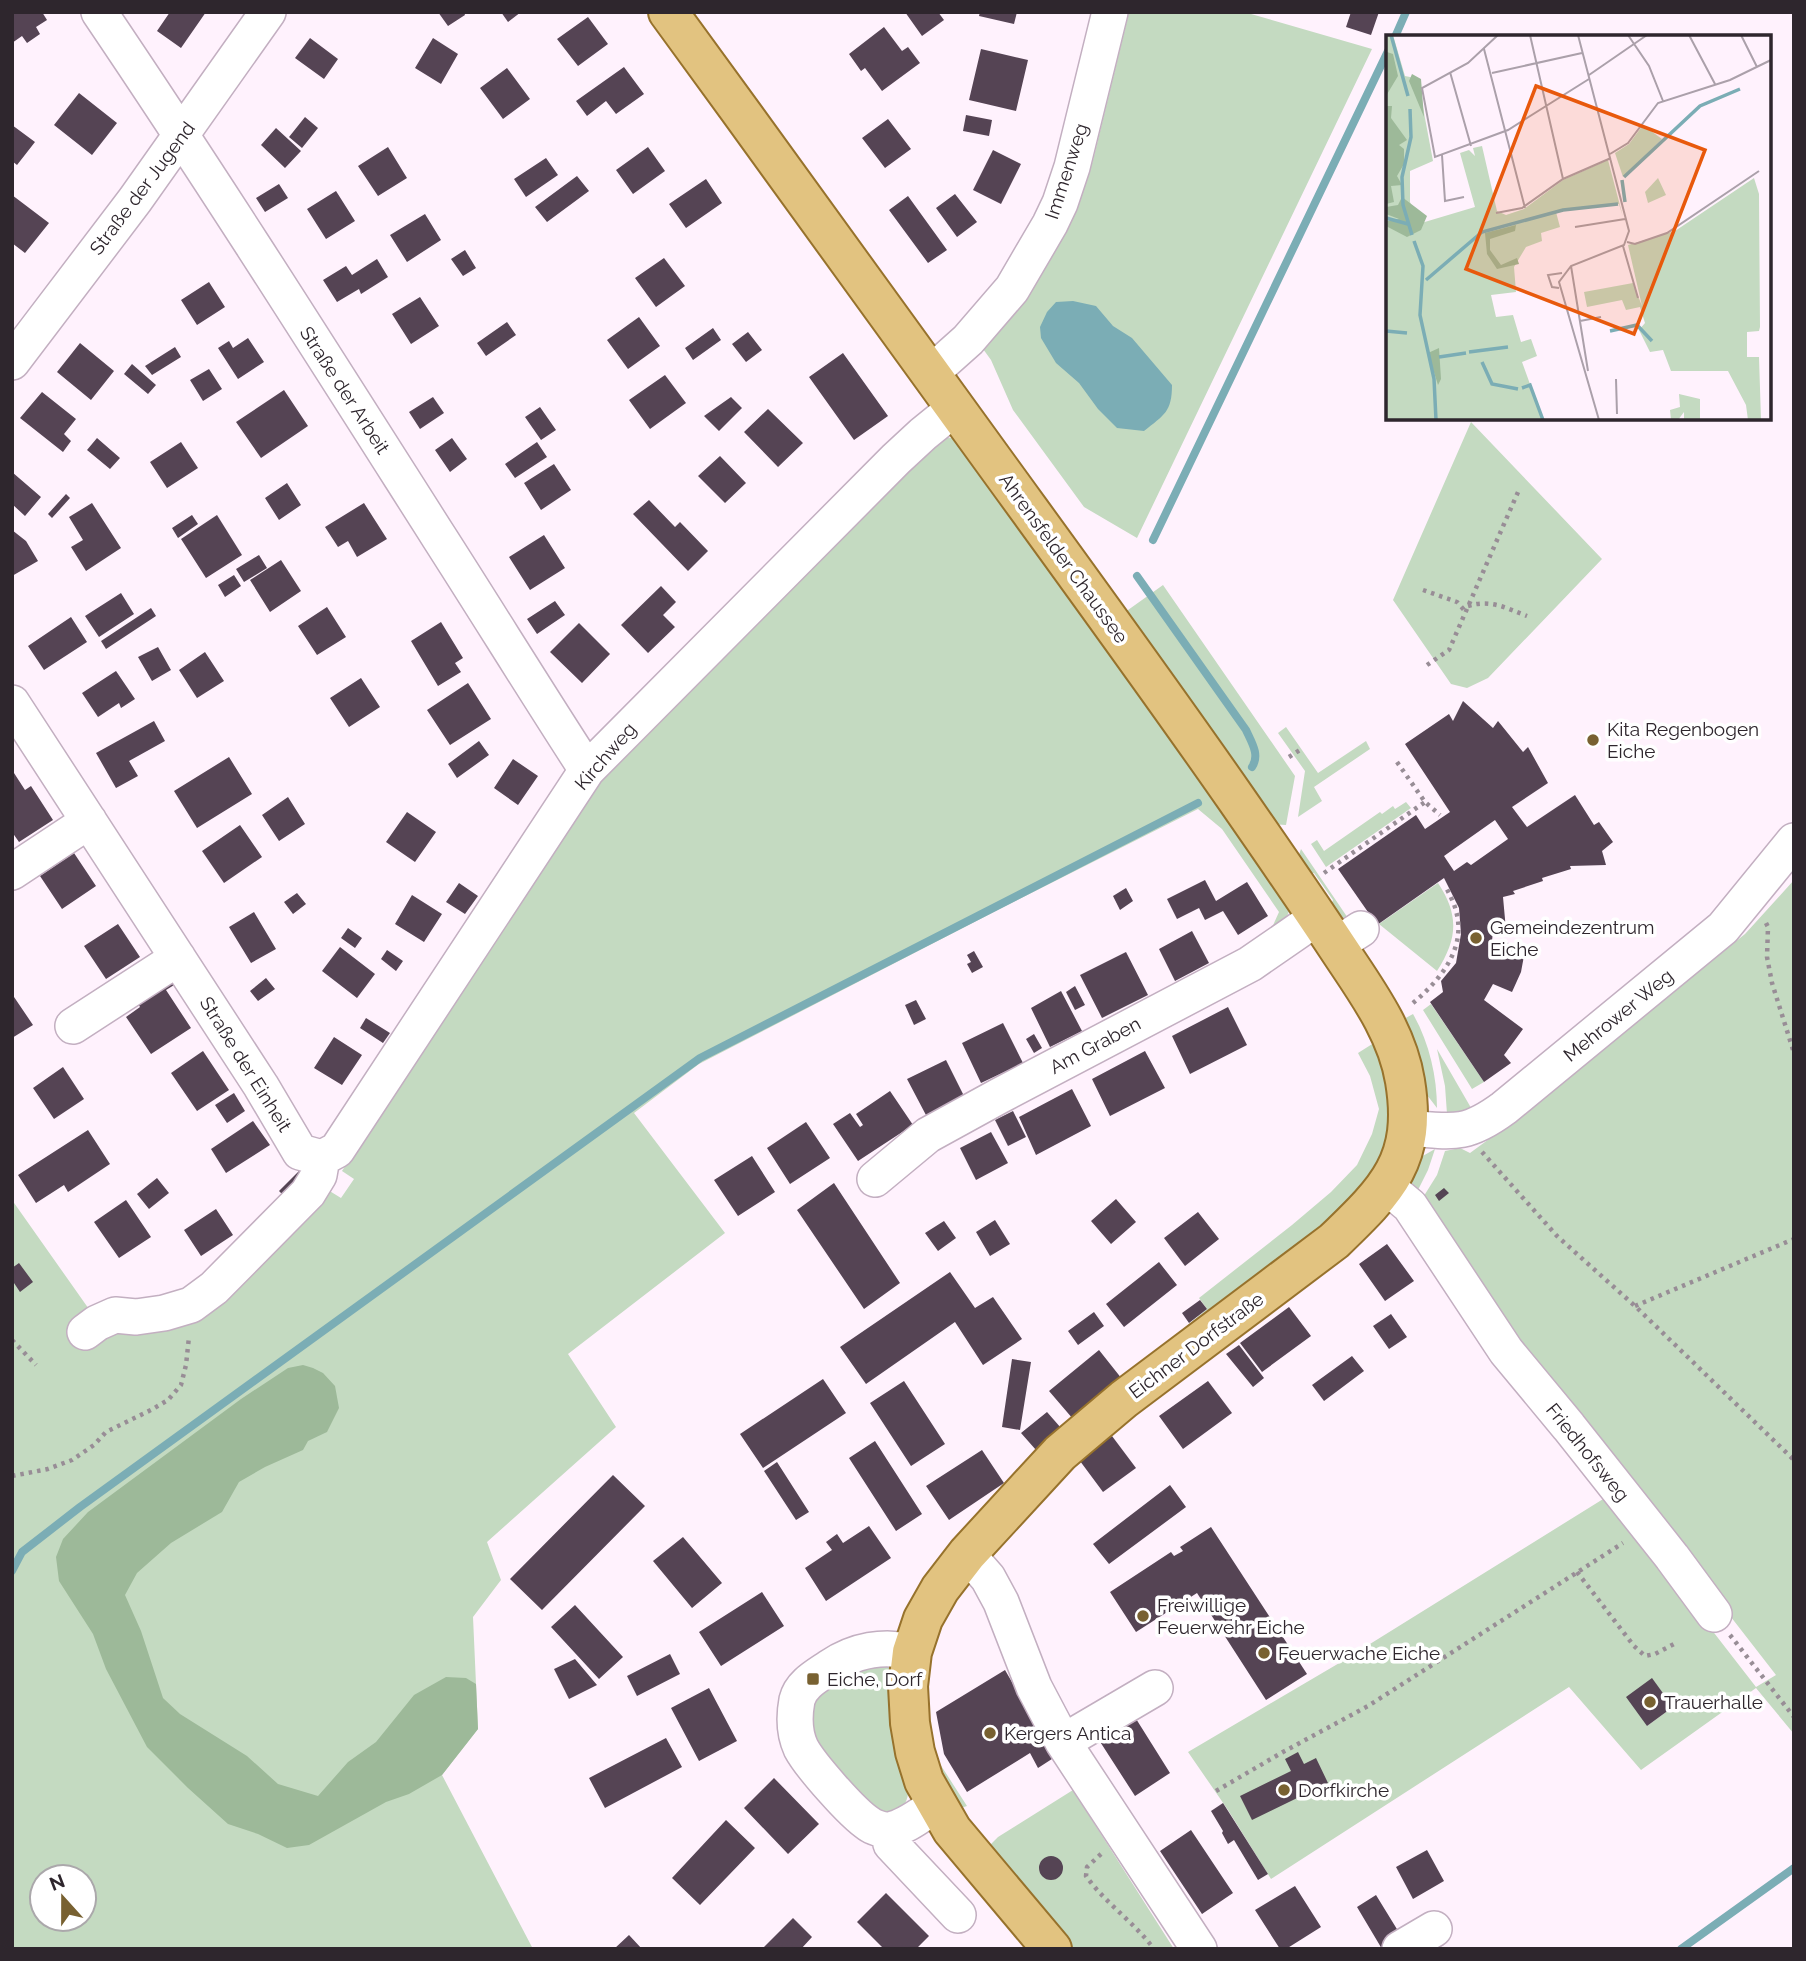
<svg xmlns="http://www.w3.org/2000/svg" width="1806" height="1961" font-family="Raleway,sans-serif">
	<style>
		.green { fill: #c4dac1; fill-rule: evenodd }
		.forest { fill: #9db999 }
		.water { fill: #7badb5 }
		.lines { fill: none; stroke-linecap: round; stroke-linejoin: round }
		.stream { stroke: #7badb5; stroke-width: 8 }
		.building { fill: #554454; fill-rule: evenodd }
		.minor-casing { stroke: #c3afc1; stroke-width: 38 }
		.major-casing { stroke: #97722c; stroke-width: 42 }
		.path { stroke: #988d96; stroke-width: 4.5; stroke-dasharray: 3.5 5; stroke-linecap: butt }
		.minor { stroke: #fff; stroke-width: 35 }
		.major { stroke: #e2c380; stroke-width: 38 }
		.poi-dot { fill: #786131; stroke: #fff; stroke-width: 2.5 }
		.labels { text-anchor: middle; stroke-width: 7; stroke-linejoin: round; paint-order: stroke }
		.street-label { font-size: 19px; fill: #2e262d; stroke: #fff }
		.poi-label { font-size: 19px; fill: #2e262d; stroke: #fff; text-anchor: start }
		.inset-river { fill: none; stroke: #7badb5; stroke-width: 3.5 }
		.inset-road { fill: none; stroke: #aba0aa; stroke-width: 2 }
		.view { fill: #e8590c; fill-opacity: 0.15; stroke: #e8590c; stroke-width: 3.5 }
		.inset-edge { fill: none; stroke: #2e262d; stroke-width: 3.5 }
	</style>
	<rect width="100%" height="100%" fill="#fff2fd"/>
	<!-- green -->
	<path class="green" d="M1129,12H1244L1372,49L1137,538L1084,507L1013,410L991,360L978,342L1066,230L1082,195L1093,160Z
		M1471,422L1602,559L1488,678L1467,688L1451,684L1393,600Z
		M937,437L954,438L964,441L1290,907C1288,920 1280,925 1270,932L1279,912L1222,829L1198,809L988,915L699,1064L634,1113L725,1233L568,1354L616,1427L487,1542L501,1580L473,1617L478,1729L442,1775L533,1949H12V1200L91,1312L132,1325L328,1190L341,1198L354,1179L342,1171L591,784ZM42,1877H84V1919H42Z
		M1163,585L1295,776L1286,825L1270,824L1121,615Z
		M1286,727L1318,773L1366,741L1370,749L1314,787L1322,801L1298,817L1305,771L1278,733Z
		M1406,802L1411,808L1326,867L1311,844L1317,840L1324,851L1380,812L1382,814L1393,806L1395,809Z
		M1301,849L1352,924L1343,931L1329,910L1333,900L1314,873L1303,874L1296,863Z
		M1794,880V1734L1756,1688L1641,1770L1569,1687L1271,1879L1228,1810L1188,1752L1341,1662L1608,1496L1756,1687L1776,1675L1637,1496L1479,1286L1422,1199L1437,1175L1445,1151L1460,1148L1470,1153L1500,1131L1745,934ZM1652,1679L1673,1707L1647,1726Z
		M1438,883C1459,915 1458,938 1437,971L1379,924Z
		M1431,1004L1484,1082L1472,1089L1423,1010Z
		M1413,1014C1429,1042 1437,1076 1437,1108L1427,1095L1402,1020Z
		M1377,1041L1392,1099L1390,1139L1376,1169L1336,1217L1185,1337L1178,1333L1207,1309L1199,1298L1292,1225L1331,1192L1357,1165L1372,1134L1379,1109L1370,1076L1358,1053Z
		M1437,1049L1474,1113L1447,1114L1445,1086Z
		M1435,1149L1428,1170L1418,1190L1407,1181L1421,1157Z
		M884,1661L891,1670L909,1787C907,1809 901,1808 883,1818L806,1736L814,1693L829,1675Z
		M931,1750L967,1806L958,1809L948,1793Z
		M1073,1790L1174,1949H1071L988,1847L998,1837Z"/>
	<!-- forest -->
	<path class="forest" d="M303,1365L313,1368L323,1373L335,1386L339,1408L327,1432L308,1441L303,1450L265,1467L239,1482L222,1512L171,1543L137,1573L125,1595L141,1631L163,1698L180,1714L247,1756L278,1784L318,1796L348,1762L376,1742L414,1695L446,1677L466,1678L476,1684L478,1729L442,1775L409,1794L386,1802L309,1845L287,1848L258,1834L228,1824L188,1788L147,1747L106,1669L93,1634L59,1581L56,1557L63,1539L88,1512L241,1399L288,1368Z"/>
	<!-- water -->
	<path class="water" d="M1073,301L1096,306L1113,326L1132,338L1172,385C1172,412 1164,415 1144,431L1117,428L1098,409L1079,383L1056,363L1041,338L1040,327L1047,312L1056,302Z"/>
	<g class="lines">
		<!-- stream -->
		<path class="stream" d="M1395,37L1406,12
			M1153,540L1388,51
			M1137,576L1246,730C1252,743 1260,755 1252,767
			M12,1571L22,1552L80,1507L700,1058L1198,803
			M1681,1949L1794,1868"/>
	</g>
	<!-- building -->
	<path class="building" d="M12,12H42L47,20L36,27L40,34L27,43L22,36L12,43Z
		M170,12H206L181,48L157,31Z
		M438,12H464L465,15L448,26Z
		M501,12H521L508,22Z
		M905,12H938L944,20L922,36Z
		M980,12H1017L1014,24L979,16Z
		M1351,12H1379L1371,35L1346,27Z
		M588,17L608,44L578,66L557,39Z
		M884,27L902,51L908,47L920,63L882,91L865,68L861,71L849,54Z
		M310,38L338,59L324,79L295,58Z
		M433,38L458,54L441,84L415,68Z
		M981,49L1028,60L1016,111L969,100Z
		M624,67L644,94L616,114L606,101L587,116L576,101Z
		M507,68L530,99L503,119L480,88Z
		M79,93L117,123L92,155L54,125Z
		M966,115L992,120L989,136L963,131Z
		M305,117L318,128L302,148L289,137Z
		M888,119L911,149L885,168L862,138Z
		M12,125L35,142L17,165L12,161Z
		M276,128L301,151L285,168L261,145Z
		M388,147L407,178L378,196L358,166Z
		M648,147L665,171L633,194L616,170Z
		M993,150L1021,164L1001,204L973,190Z
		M546,158L558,175L526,197L514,179Z
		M577,176L589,191L547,222L535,207Z
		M706,179L722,203L686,228L669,204Z
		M279,184L288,198L265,212L256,198Z
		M336,191L355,221L326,239L307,209Z
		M955,194L977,222L957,237L936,208Z
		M12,195L49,223L25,253L12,243Z
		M908,196L947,250L928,263L889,210Z
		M425,214L441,240L407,262L390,235Z
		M465,250L476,268L463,276L451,259Z
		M664,258L685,286L656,307L635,278Z
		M377,259L388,277L361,294L359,289L337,302L323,280L346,266L352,275Z
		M209,282L225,307L197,325L181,300Z
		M420,297L439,326L411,344L392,314Z
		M639,317L660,346L628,369L607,340Z
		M507,322L516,335L486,356L477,343Z
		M713,328L721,340L693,360L685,348Z
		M748,332L762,350L746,362L732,344Z
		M248,338L264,362L238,379L218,348L229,341L233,348Z
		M80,343L114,371L91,400L57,372Z
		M175,347L181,357L152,375L145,366Z
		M843,353L888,416L854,440L809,377Z
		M132,364L156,385L148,394L124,374Z
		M209,369L222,389L203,401L190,380Z
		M665,375L686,403L650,429L629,400Z
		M284,390L308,426L261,458L236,422Z
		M42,392L76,419L64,434L71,441L63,452L20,418Z
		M433,397L444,413L420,429L409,412Z
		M731,397L742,408L719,431L704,416Z
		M540,407L556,430L541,440L525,417Z
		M768,409L803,443L778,467L744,432Z
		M97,438L120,458L110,469L87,450Z
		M452,438L467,459L450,472L435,450Z
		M181,442L198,468L167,488L150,462Z
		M537,442L547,457L515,478L505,464Z
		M720,456L746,483L725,503L698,476Z
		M554,464L571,490L541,510L524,483Z
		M12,472L41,497L25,516L12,504Z
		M287,483L301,505L279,520L265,498Z
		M66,494L70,498L52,518L48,514Z
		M649,500L675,527L680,522L708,551L688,571L633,514Z
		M92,503L121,548L86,571L71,547L83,540L69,517Z
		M364,503L387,539L357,557L348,541L338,547L325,527Z
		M192,515L198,524L178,538L172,528Z
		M217,515L242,555L206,578L181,539Z
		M12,530L26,541L38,561L12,576Z
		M544,535L565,568L530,590L509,557Z
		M259,555L267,568L244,582L236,569Z
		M281,560L301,591L270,612L250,580Z
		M234,575L241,586L225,597L218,585Z
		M661,586L676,602L663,615L675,627L648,653L621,625Z
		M121,593L134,614L99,637L85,616Z
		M555,601L565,615L537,634L527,619Z
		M327,607L346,637L317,655L298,626Z
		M151,608L156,616L106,649L101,641Z
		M71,617L87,642L44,670L28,646Z
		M441,622L463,658L455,663L461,672L438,686L411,641Z
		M579,623L610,654L582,683L550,652Z
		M158,647L171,670L152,681L138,657Z
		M205,652L224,681L197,698L179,670Z
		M116,671L135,699L121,708L119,703L98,717L82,693Z
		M361,678L380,707L349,727L330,698Z
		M468,683L491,719L450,745L427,710Z
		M1463,701L1493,728L1498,721L1523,752L1528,747L1548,783L1512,807L1527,827L1575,795L1594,825L1599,822L1613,842L1602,851L1606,865L1570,866L1571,869L1542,878L1543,881L1513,891L1515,894L1503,897L1506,930L1493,931L1492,941L1526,945L1521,972L1512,992L1493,984L1484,1000L1523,1029L1504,1055L1511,1063L1484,1082L1430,1002L1443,992L1441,981L1456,963L1461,934L1459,908L1444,878L1377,925L1338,869L1416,815L1425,829L1450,812L1405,744L1449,714L1453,721ZM1495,820L1508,839L1471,865L1467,862L1454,871L1444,856Z
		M154,721L165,741L129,761L138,776L116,788L96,753Z
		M479,741L489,755L457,778L448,764Z
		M229,757L252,794L197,828L174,791Z
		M513,759L538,776L518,805L494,788Z
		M14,773L25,790L31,786L53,820L19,842L12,832V774Z
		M288,797L305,824L279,841L262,815Z
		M407,812L436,832L415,862L386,842Z
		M240,825L262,857L224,883L202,851Z
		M74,853L96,886L62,909L40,876Z
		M1205,880L1216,901L1247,882L1268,916L1238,935L1223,911L1205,920L1199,908L1177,919L1167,899Z
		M459,883L478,896L465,914L446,902Z
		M1126,888L1133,901L1120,910L1113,896Z
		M297,893L306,904L293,914L284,902Z
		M412,895L442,914L424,942L395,924Z
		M254,912L276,949L251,963L229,927Z
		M118,924L140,957L106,979L84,946Z
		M348,928L362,938L355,948L341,938Z
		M1192,931L1209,963L1175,981L1159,949Z
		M340,947L375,974L357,998L322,971Z
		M387,950L403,961L396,971L381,959Z
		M974,951L983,967L972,973L967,964L971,962L967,955Z
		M1126,952L1148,995L1102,1018L1080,975Z
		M172,972L179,982L166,990L191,1028L151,1054L126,1017L140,1007L134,997Z
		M266,978L275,989L258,1001L250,991Z
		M1075,986L1085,1005L1075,1010L1066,992Z
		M1061,991L1082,1031L1050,1047L1031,1008Z
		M12,994L33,1025L12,1038Z
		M916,1000L926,1019L914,1025L905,1005Z
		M1228,1007L1247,1045L1190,1074L1172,1036Z
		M366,1018L390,1033L383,1043L360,1028Z
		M1003,1023L1023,1063L981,1083L962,1043Z
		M1034,1034L1042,1048L1034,1053L1026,1039Z
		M334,1037L362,1055L342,1085L314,1068Z
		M203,1051L229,1090L197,1111L171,1073Z
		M1145,1051L1165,1088L1110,1116L1092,1079Z
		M946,1060L965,1098L927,1117L907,1079Z
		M63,1067L84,1099L54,1119L33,1088Z
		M1072,1089L1091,1126L1036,1155L1019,1117Z
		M890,1091L913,1125L858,1161L833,1124L850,1113L860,1127L863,1125L856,1114Z
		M234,1093L245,1111L227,1123L215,1105Z
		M1013,1111L1026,1137L1008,1146L995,1120Z
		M253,1121L270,1145L226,1173L211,1149Z
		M806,1122L830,1158L790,1184L767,1148Z
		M88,1130L110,1164L68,1192L64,1185L36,1203L18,1175Z
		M991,1132L1008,1163L976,1180L960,1148Z
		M752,1156L775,1192L738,1216L714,1180Z
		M299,1171L307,1179L287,1199L279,1191Z
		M157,1178L169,1193L149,1209L137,1194Z
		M834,1183L900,1283L864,1309L797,1210Z
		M1444,1188L1449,1193L1439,1201L1435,1195Z
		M1116,1199L1136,1222L1111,1244L1091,1221Z
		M126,1200L151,1237L119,1258L94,1222Z
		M216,1209L233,1235L201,1256L184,1230Z
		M1198,1212L1219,1239L1185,1266L1164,1238Z
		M995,1220L1010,1244L990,1256L976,1232Z
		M944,1221L956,1238L938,1251L925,1233Z
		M1387,1244L1414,1281L1385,1301L1359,1264Z
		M1159,1262L1177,1285L1124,1327L1106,1304Z
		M19,1263L33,1282L20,1292L12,1280V1268Z
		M950,1272L975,1308L993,1297L1022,1339L983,1365L955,1322L866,1384L840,1347Z
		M1200,1300L1207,1309L1189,1323L1182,1313Z
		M1289,1307L1311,1336L1262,1372L1240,1343Z
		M1094,1312L1104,1326L1078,1345L1068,1331Z
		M1391,1314L1407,1337L1389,1349L1373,1326Z
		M1239,1345L1264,1378L1253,1387L1226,1354Z
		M1099,1350L1122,1379L1073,1419L1049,1391Z
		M1352,1356L1364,1371L1324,1401L1312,1385Z
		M1012,1359L1031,1362L1020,1430L1002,1427Z
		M823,1379L846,1413L763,1468L740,1434Z
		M904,1381L945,1444L911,1466L870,1403Z
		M1208,1381L1232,1413L1183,1449L1159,1416Z
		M1047,1412L1061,1428L1036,1450L1021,1433Z
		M1112,1436L1136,1468L1103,1492L1080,1461Z
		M875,1441L922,1514L896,1531L849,1458Z
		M982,1450L1004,1483L949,1520L926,1486Z
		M777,1462L809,1512L796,1520L764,1471Z
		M613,1475L645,1506L542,1610L510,1579Z
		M1170,1485L1186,1507L1109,1564L1093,1544Z
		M869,1526L891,1558L826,1601L805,1568L832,1550L826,1542L837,1534L843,1543Z
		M1211,1527L1307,1674L1266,1700L1197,1593L1136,1632L1110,1592L1171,1552L1174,1556L1183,1551L1180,1547Z
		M683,1537L722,1583L692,1608L653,1561Z
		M762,1592L784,1626L721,1666L699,1632Z
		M575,1605L623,1657L599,1679L551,1627Z
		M670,1654L680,1674L637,1696L627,1676Z
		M575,1659L597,1685L569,1699L554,1669Z
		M1005,1670L1055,1757L1038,1768L1030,1753L967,1792L944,1754L936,1712Z
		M1652,1678L1673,1707L1647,1726L1626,1697Z
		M709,1688L737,1741L699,1761L671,1708Z
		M1133,1714L1170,1773L1135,1796L1097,1737Z
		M666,1738L682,1767L605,1808L589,1778Z
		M1298,1752L1304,1764L1316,1758L1328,1783L1252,1820L1240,1796L1291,1771L1285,1759Z
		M774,1778L819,1824L788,1854L744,1808Z
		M1223,1803L1268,1874L1258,1880L1234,1840L1228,1844L1222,1833L1223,1831L1211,1811Z
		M726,1820L755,1848L700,1905L672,1878Z
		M1191,1830L1233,1893L1202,1914L1160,1851Z
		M1427,1850L1444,1881L1413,1899L1396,1867Z
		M1039 1868a12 12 0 1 1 24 0a12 12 0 1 1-24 0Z
		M1295,1886L1321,1927L1286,1949H1280L1255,1910Z
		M886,1893L929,1936L916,1949H884L857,1922Z
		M1376,1895L1403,1939L1388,1949H1382L1357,1907Z
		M793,1918L812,1937L801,1949H762Z
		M629,1935L642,1949H614Z"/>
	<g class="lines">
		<defs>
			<path id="minor" d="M99,12C216,185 327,361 439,537C489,615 537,693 587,770
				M12,362L135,200L268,12
				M931,373L968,340L1012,289L1050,224L1060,203L1072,167L1110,12
				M12,703L261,1086L300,1152L322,1158
				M12,872L89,821
				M1336,945L1361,929
				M73,1026L178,958
				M1409,1128C1453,1132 1466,1136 1504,1108L1723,928L1794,841
				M322,1158L337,1150L587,770L896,459L923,434L955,408
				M875,1179L928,1135L999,1096L1250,964L1318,917
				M1386,1186L1410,1206L1506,1351L1569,1427L1672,1557L1714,1614
				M85,1332L97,1323L115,1315L136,1317L164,1313L191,1305L214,1288L308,1193L319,1175L322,1158
				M967,1554L988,1578L1001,1602L1034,1687L1063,1742L1199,1949
				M912,1652C884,1645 855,1650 830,1667C817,1676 801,1684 797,1700C794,1716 794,1733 801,1748C810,1765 852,1813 869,1824C873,1827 884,1831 889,1830C905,1828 923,1813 936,1805
				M1063,1742L1155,1688
				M888,1830L891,1844L958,1915
				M1400,1949L1434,1929"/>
			<path id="major" d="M668,12C777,161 885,311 993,460C1075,573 1157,685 1237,800C1271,849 1305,898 1338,948C1365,989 1397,1031 1405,1081C1418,1160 1388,1189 1334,1241L1124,1399L1060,1453L967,1554L940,1589L923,1619L912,1652L908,1686L910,1723L915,1752L924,1781L952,1830L1052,1949"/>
		</defs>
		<!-- minor casing -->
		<use href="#minor" class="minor-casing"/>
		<!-- major casing -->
		<use href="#major" class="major-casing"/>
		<!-- path -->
		<path class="path" d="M1423,590L1457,602L1465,611
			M1468,606C1491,599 1506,608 1527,616
			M1427,665L1449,650L1518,492
			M1289,757L1303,748
			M1397,762L1425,802L1440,815
			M1324,873L1425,802
			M1766,923L1768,927L1767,957L1772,983L1794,1053
			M1413,1003C1439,981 1467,949 1456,911C1454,902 1449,894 1445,885
			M1482,1152L1557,1236L1635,1306L1794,1460
			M1635,1306L1794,1239
			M12,1340L36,1365
			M12,1476L48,1469L72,1460L94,1445L106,1432L151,1410L168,1400L181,1385L186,1365L189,1337
			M1577,1572L1634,1646L1645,1656L1655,1654L1674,1644
			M1730,1635L1794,1717
			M1216,1791L1283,1752L1368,1706L1623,1543
			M1101,1854L1087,1867L1086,1876C1105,1903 1134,1922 1154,1949"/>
		<!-- minor -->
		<use href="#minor" class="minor"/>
		<!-- major -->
		<use href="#major" class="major"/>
	</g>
	<!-- markers -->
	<g class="poi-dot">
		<circle cx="1593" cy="740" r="7"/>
		<circle cx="1476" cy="938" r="7"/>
		<circle cx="1143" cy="1616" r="7"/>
		<circle cx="1264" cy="1653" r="7"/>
		<rect x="806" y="1672" width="14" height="14" rx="3.5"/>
		<circle cx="1650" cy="1702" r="7"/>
		<circle cx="990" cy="1733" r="7"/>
		<circle cx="1284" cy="1790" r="7"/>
	</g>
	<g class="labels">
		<!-- street labels -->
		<g class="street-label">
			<text transform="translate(1066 171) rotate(-72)" y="7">Immenweg</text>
			<text transform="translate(142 188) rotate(-53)" y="7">Straße der Jugend</text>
			<text transform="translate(345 390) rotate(57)" y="7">Straße der Arbeit</text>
			<text transform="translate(1064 558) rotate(54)" y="7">Ahrensfelder Chaussee</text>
			<text transform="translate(605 756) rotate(-49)" y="7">Kirchweg</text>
			<text transform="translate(1618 1015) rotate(-39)" y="7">Mehrower Weg</text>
			<text transform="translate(1095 1045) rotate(-28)" y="7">Am Graben</text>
			<text transform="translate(246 1064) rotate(58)" y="7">Straße der Einheit</text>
			<text transform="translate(1196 1345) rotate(-37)" y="7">Eichner Dorfstraße</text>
			<text transform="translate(1588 1452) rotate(51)" y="7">Friedhofsweg</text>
		</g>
		<!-- poi labels -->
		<g class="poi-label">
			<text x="1607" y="736">Kita Regenbogen<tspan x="1607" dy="22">Eiche</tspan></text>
			<text x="1490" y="934">Gemeindezentrum<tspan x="1490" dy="22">Eiche</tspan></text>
			<text x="1157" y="1612">Freiwillige<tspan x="1157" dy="22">Feuerwehr Eiche</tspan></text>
			<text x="1278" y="1660">Feuerwache Eiche</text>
			<text x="827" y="1686">Eiche, Dorf</text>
			<text x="1664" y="1709">Trauerhalle</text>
			<text x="1004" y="1740">Kergers Antica</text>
			<text x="1298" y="1797">Dorfkirche</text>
		</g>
	</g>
	<!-- overview -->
	<g transform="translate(1386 35)">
		<rect width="385" height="385" fill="#fff2fd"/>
		<path d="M0,0H7L19,41L29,43L33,51L47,126L24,136V167L32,189L89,172L74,118L83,115L89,121L87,113L96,111L111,176L120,180L138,174L177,145L222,125L237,182L233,169L170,177L174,192L155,198L156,206L140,212L128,232L130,257L105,260L110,282L127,280L135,307L145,304L151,321L136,327L157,385H0ZM257,90L276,104L237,142L229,118L243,109ZM272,143L280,160L262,168L259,157ZM368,143L373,159L374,292L373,296L361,297V322H373L375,385H362L360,370L342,336H285L277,315L264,317L253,295L259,288L254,272L240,275L236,265L201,272L198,257L247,248L256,271L242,210L289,196ZM293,359L314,364V385H298V377L292,385H285L284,375L294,372Z" fill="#c4dac1"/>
		<path d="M1,17L7,19L12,41L0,61ZM26,39L35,44L38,82L23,46ZM0,71H6L5,83L21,105L13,110L18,114V129L11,141L16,150L5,151L8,167L0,169ZM16,162L41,181L35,195L21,202L0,191L1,186L13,184L0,179V172L12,170ZM130,190L129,196L104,204V215L115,230L131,223L133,229L111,234L101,219L99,198ZM53,313L55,344L52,350L42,318Z" fill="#9db999"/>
		<path class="inset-river" d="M5,0L22,61M24,74L25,102L16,142L17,170L26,200M238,142L314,71L354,54M236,145L239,167M0,183L22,189M28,206L37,231L34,280L48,344L50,385M40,245L96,197L177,175L232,169M0,296L21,298M224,296L251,290L266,306M83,317L122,312M53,322L80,318M96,327L106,349L132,354M136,353L144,350L157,385"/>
		<path class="inset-road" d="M112,0L82,28L36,53L49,122L122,95L203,44M144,0L177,144M192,0L243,196L238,210L185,231L173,247L213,385M242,0L263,31L277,66M303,0L329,49M355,0L371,32M98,14L139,173M64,37L85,111M106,38L196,18M203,40L261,0M224,119L242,108L272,68L344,45L385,25M56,120L59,166L78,162M110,178L136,173L177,144L225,123M189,192L239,184M241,207L249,209L281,198L373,136M237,211L252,263M185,231L202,336M173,253L166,252L162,240L176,238M194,286L215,282M230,344L231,379"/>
		<path class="view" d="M150,51L319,115L248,299L80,234Z"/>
		<rect width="385" height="385" class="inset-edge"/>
	</g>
	<!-- border -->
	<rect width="1806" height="1961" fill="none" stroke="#2e262d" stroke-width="28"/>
	<!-- north arrow -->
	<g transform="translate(63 1898) rotate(339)"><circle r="33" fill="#ffffff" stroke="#aba8ab" stroke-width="2"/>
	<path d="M0-5L12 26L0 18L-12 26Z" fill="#786131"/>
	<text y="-10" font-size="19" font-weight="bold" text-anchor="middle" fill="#2e262d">N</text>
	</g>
</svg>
